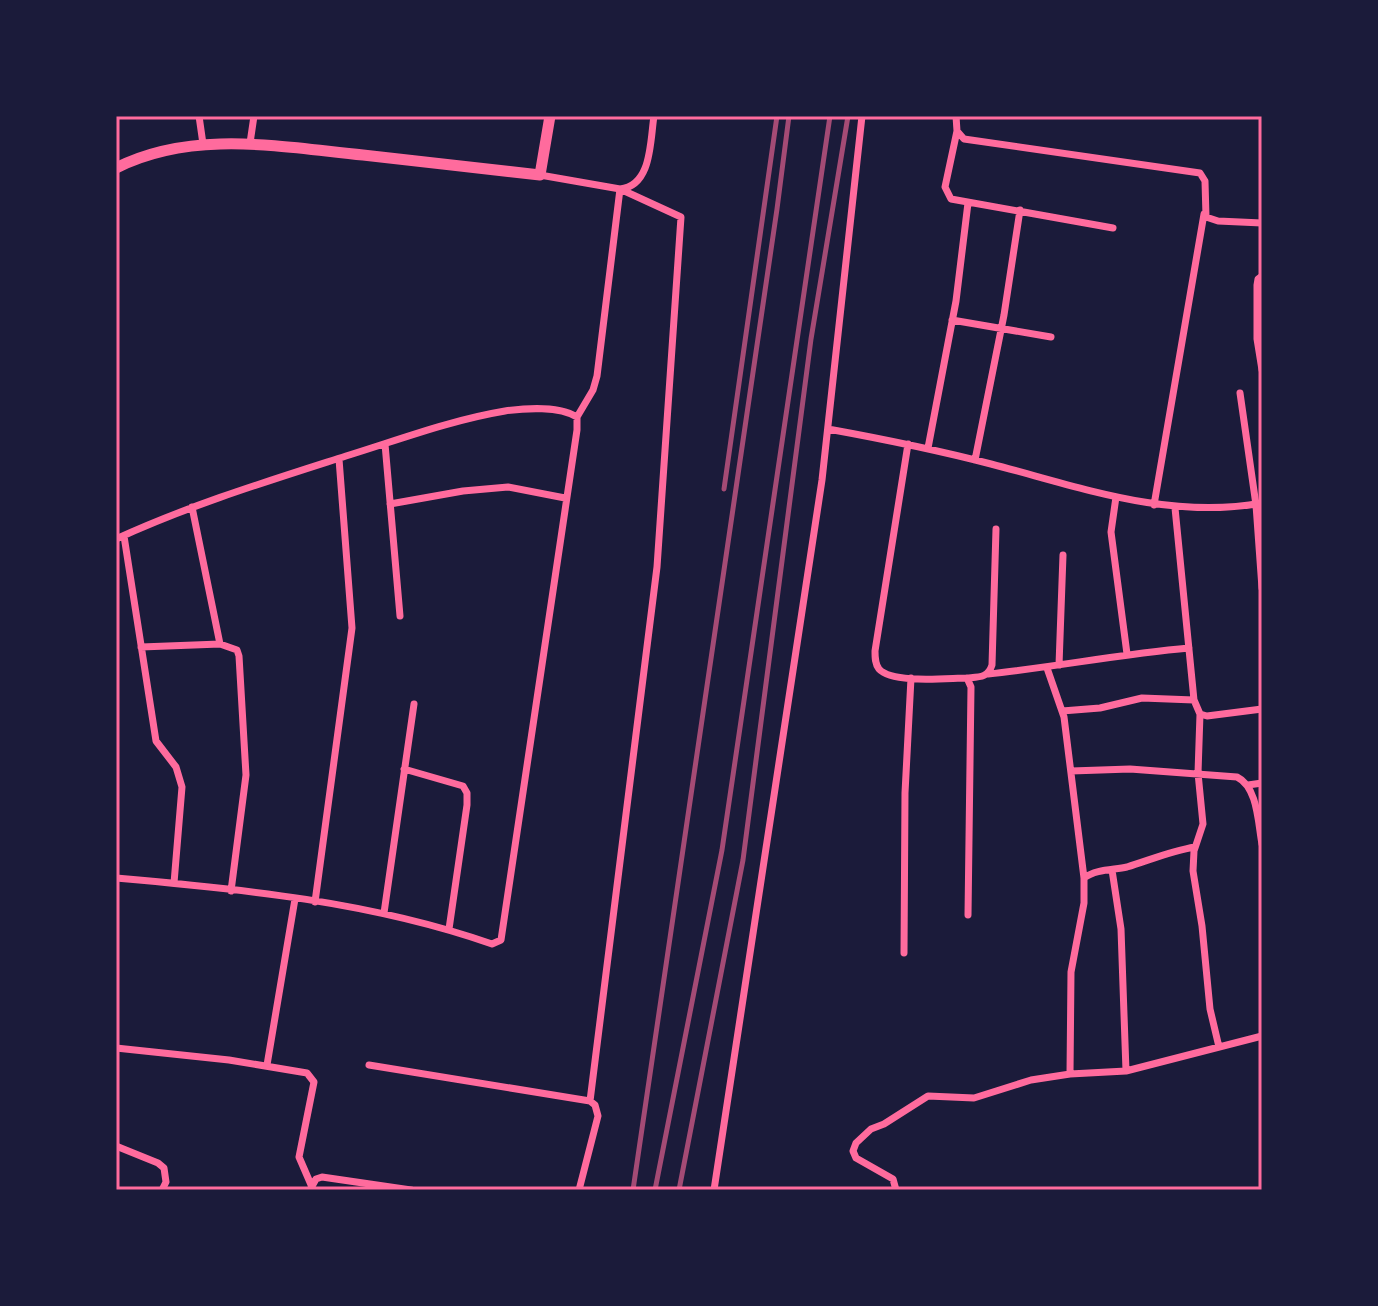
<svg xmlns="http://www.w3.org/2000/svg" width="1378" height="1306" font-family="'PT Sans Narrow',sans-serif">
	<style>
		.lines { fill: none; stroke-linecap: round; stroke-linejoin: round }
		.minor { stroke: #ff6b9d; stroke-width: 7 }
		.secondary { stroke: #ff6b9d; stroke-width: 11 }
		.rail { stroke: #a44b75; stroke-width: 5 }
		.neatline { fill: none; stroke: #ff6b9d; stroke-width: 3 }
	</style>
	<rect width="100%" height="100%" fill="#1b1b3a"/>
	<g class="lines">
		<!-- minor -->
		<path class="minor" d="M199,116L203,144
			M956,116L957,131L964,139L1200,173L1205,181L1206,217L1218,221L1262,223
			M957,131L945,187L951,199L1113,228
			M250,143L254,116
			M540,175L620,189C652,186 650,141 654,116
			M1262,276L1258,279L1257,285V339L1262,370
			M952,320L1051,337
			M1240,393L1256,505L1262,588
			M577,417L593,390L597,376L620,189L681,217L657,567L590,1101
			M828,429C883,439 937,450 991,464C1080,487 1169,520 1262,503
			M385,444L400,616
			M908,444L875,651C875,658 875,664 879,669C892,684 948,678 967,678L971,687L968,915
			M928,448L956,301L968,203
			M975,460L1004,315L1020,210
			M1116,497L1111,532L1127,654
			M390,504L463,491L508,487L565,498
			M1154,505L1204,214
			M192,507L220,644
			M1175,508L1194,700L1200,714L1207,716L1262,709
			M124,536L156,741L176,767L182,787L174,883
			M116,539C190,505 268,481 346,456C398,440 451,420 505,411C526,408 559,406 577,417V430L501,940L492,944C372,902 242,889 116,878
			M141,647L220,644L237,650L239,656L246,775L231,891
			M1059,665L1063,555
			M1047,668L1064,717L1084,878
			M988,674C1055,667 1121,654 1189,648
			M967,678C979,677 988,678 992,665L996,529
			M1062,711L1100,708L1142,698L1194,700
			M1200,714L1198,773L1203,824L1194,851L1193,871L1202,926L1210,1009L1219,1047
			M404,769L463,786L467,793V805L449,929
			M1071,771L1130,769L1237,777C1258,787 1258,824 1262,844
			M1248,785L1262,783
			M1112,870L1121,929L1126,1071
			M315,902L352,628L339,459
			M384,913L414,704
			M904,953L905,793L911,678
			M116,1048L229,1060L307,1073L314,1082L299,1157L312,1187
			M267,1065L295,899
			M369,1065L590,1101L595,1105L598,1116L579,1190
			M1070,1074L1071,972L1084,903V878C1096,869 1113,870 1127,867C1150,860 1171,851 1195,847
			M116,1146L158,1163L164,1168L166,1182L162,1190
			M311,1188L316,1179L322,1177L411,1190
			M714,1190L822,480L862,116
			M896,1190L893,1179L856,1158L853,1151L856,1143L871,1129L884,1124L928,1096L974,1098L1031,1080L1070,1074L1126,1071L1262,1036"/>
		<!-- secondary -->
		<path class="secondary" d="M116,168C193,129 282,147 363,155C422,162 481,168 540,175L550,116"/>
		<!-- rail -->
		<path class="rail" d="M724,489L777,116
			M633,1190L777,209L789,116
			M655,1190L722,850L830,116
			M679,1190L743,860L811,339L848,116"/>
	</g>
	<!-- border -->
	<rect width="1378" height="1306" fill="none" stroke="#1b1b3a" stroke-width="236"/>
	<rect x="118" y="118" width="1142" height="1070" class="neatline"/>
</svg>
